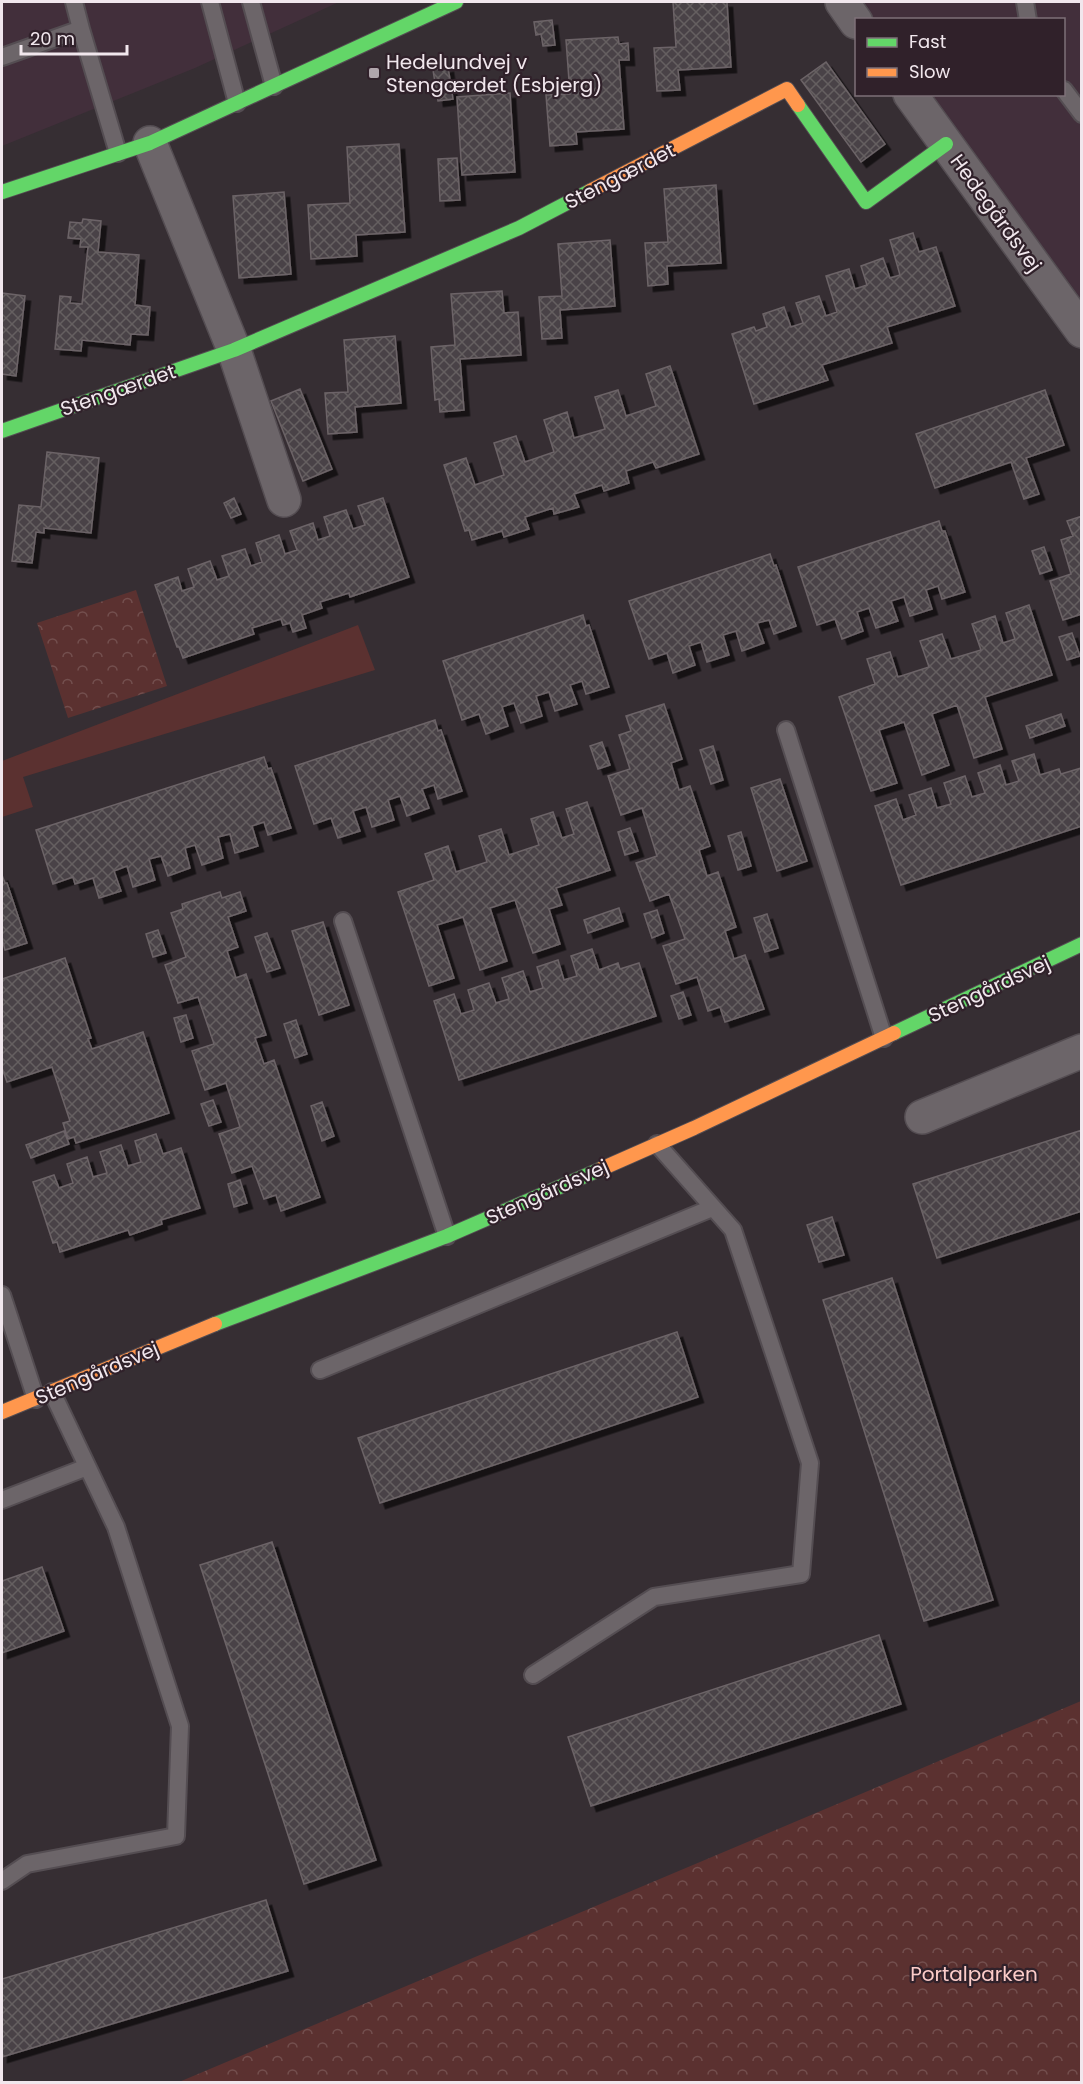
<svg xmlns="http://www.w3.org/2000/svg" width="1083" height="2084" font-family="Poppins,sans-serif">
	<style>
		.built { fill: #422f3b }
		.grass { fill: #5b3130 }
		.park { fill: url(#park-crowns) }
		.building { fill: url(#building-cross-hatch); stroke: #6c6467; stroke-width: 1.5; filter: url(#shadow) }
		.lines { fill: none; stroke-linecap: round; stroke-linejoin: round }
		.lane-casing { stroke: #544d52; stroke-width: 20 }
		.street-casing { stroke: #544d52; stroke-width: 36 }
		.fast-casing { stroke: #544d52; stroke-width: 16 }
		.slow-casing { stroke: #544d52; stroke-width: 16 }
		.lane { stroke: #6c6569; stroke-width: 16 }
		.street { stroke: #6c6569; stroke-width: 33 }
		.fast { stroke: #63d668; stroke-width: 14 }
		.slow { stroke: #ff974d; stroke-width: 14 }
		.poi-dot { fill: #b0a6ac; stroke: #30212a; stroke-width: 2 }
		.labels { text-anchor: middle; stroke-width: 4.5; stroke-linejoin: round; paint-order: stroke }
		.poi-label { font-size: 20px; fill: #f1e7ed; stroke: #30212a; text-anchor: start }
		.street-label { font-size: 20px; fill: #f1e7ed; stroke: #30212a }
		.park-label { font-size: 20px; fill: #fcccc9; stroke: #30212a }
	</style>
	<defs>
		<pattern id="park-crowns" width="20" height="18" patternUnits="userSpaceOnUse" patternTransform="scale(1.5)"><rect width="20" height="18" fill="#5b3130"/><path d="M2 6a3 3 0 1 1 6 0M12 15a3 3 0 1 1 6 0" fill="none" stroke="#734f4e"/></pattern>
		<pattern id="building-cross-hatch" width="8" height="8" patternUnits="userSpaceOnUse" patternTransform="scale(1.5)"><rect width="8" height="8" fill="#4a4346"/><path d="M0 0l8 8M0 8l8-8" fill="none" stroke="#655e61"/></pattern>
		<filter id="shadow"><feDropShadow dx="5.5" dy="5.5" stdDeviation="0" flood-color="#0009"/></filter>
	</defs>
	<rect width="100%" height="100%" fill="#362e33"/>
	<!-- built -->
	<path class="built" d="M2,2H339L195,68L2,146Z
		M861,2H1081V299L930,95L1064,94V20L874,19Z"/>
	<!-- grass -->
	<path class="grass" d="M358,625L375,670L23,777L33,807L2,817V761Z"/>
	<!-- park -->
	<path class="park" d="M136,590L167,686L68,718L37,623Z
		M1081,1701V2082H179Z"/>
	<!-- building -->
	<path class="building" d="M673,2H727L731,67L678,70L680,90L657,91L654,48L676,47Z
		M552,20L555,45L543,46L541,34L536,35L534,22Z
		M618,37L619,44L628,43L629,60H619L624,129L576,132L577,144L550,146L546,95L570,94L566,40Z
		M826,62L885,144L861,162L801,80Z
		M448,67L453,99L438,101L433,70Z
		M510,93L515,172L462,175L457,97Z
		M399,144L405,232L356,235L357,256L311,259L308,205L350,203L347,147Z
		M457,158L460,200L440,201L438,159Z
		M716,185L721,263L667,266L668,284L648,286L645,243L668,242L664,189Z
		M284,192L291,274L239,278L233,196Z
		M83,219L101,221L98,252L139,255L135,305L150,307L148,335L131,334L130,345L82,340L81,351L55,349L60,296L71,297L70,303L82,304L88,247H80L81,239L68,238L70,222L82,223Z
		M913,233L919,252L936,247L955,306L887,327L892,343L822,365L828,380L754,404L732,334L754,327L756,331L767,327L763,314L784,307L791,327L803,323L796,303L819,296L826,316L837,312L826,276L849,269L855,289L867,285L861,266L883,258L890,278L900,275L890,240Z
		M610,240L615,306L560,310L562,338L542,339L539,297L562,296L558,244Z
		M502,291L504,313L518,312L521,355L460,359L464,410L440,412L439,399L435,400L431,347L455,345L451,294Z
		M2,293L25,296L16,376L2,374Z
		M395,336L401,403L355,407L357,432L328,434L325,393L348,392L344,340Z
		M670,366L699,454L656,468L653,462L626,471L629,483L604,491L602,485L574,494L579,507L554,514L553,508L525,517L529,529L504,537L502,531L472,540L469,530L465,531L444,465L466,458L475,485L504,475L494,443L516,436L525,462L554,452L544,420L567,412L574,438L605,429L595,397L618,390L626,416L656,406L646,374Z
		M300,389L332,469L303,481L271,401Z
		M1045,390L1064,445L1026,458L1039,494L1024,499L1011,462L935,488L916,434Z
		M47,452L99,458L91,533L44,528V533L36,532L32,563L12,561L19,505L41,507Z
		M234,498L241,514L231,518L224,503Z
		M383,498L409,577L350,597L349,593L320,602L322,608L302,615L306,628L293,632L290,623L283,625L281,619L252,628L254,634L183,658L179,647H177L155,585L178,577L182,591L194,587L188,569L210,561L217,580L229,576L222,556L245,549L251,566L262,562L256,543L279,535L285,554L297,550L290,531L313,523L318,540L330,536L324,517L346,510L353,529L365,525L358,506Z
		M1082,516V614L1063,620L1050,581L1071,574L1061,540L1073,536L1067,521Z
		M939,521L942,531H945L965,592L942,599L938,586L926,590L932,609L910,616L904,597L891,601L898,621L876,628L869,608L857,612L863,631L842,639L835,619L817,625L798,567Z
		M1044,547L1052,570L1040,574L1032,551Z
		M770,554L774,566L776,565L796,626L774,634L769,620L757,623L764,643L742,651L736,631L723,635L729,655L707,662L701,642L689,646L695,665L673,673L667,653L649,659L629,601Z
		M1029,605L1052,675L985,697L1002,749L974,758L957,705L932,714L949,765L922,775L904,722L879,730L897,783L871,791L839,697L875,684L867,659L890,652L898,677L929,667L920,641L942,634L951,659L981,650L972,624L995,616L1003,643L1015,639L1006,613Z
		M583,615L586,626L589,625L609,687L586,694L582,681L570,685L577,704L555,711L549,692L536,696L542,716L521,723L514,703L502,707L508,726L486,734L479,714L462,720L443,661Z
		M1072,633L1080,656L1067,660L1059,637Z
		M664,704L682,759L671,763L679,790L690,786L710,846L699,850L707,876L718,872L736,927L725,931L734,959L745,955L764,1009L725,1022L720,1007L708,1011L697,977L676,984L663,946L685,939L669,894L650,901L636,863L657,856L642,808L621,815L608,776L630,769L619,735L631,731L626,716Z
		M1061,714L1065,726L1030,738L1026,726Z
		M435,720L438,731L441,730L462,791L438,799L434,785L422,789L429,808L407,816L400,796L388,800L394,820L372,827L366,807L353,811L360,831L338,838L331,818L314,824L295,766Z
		M602,742L610,765L598,769L590,746Z
		M713,746L723,780L711,784L700,750Z
		M1034,754L1040,775L1059,769L1061,774L1081,768L1082,826L901,885L875,806L896,799L903,820L916,815L909,795L931,788L937,808L951,804L944,783L965,776L972,797L985,793L978,773L1000,765L1006,785L1019,781L1012,761Z
		M264,757L268,769L271,768L291,828L268,835L264,822L252,826L258,846L235,853L230,834L218,837L223,858L202,865L195,845L185,848L190,868L168,876L161,856L149,859L155,880L133,887L127,866L114,871L121,891L99,898L93,878L75,884L73,877L53,884L36,830Z
		M780,779L807,861L777,871L751,788Z
		M587,802L610,870L556,888L562,905L549,909L560,944L533,953L515,900L490,908L507,961L480,970L463,917L437,925L454,978L429,986L398,892L434,880L425,854L448,846L456,872L487,862L479,836L501,829L509,855L539,845L531,819L553,812L562,838L574,834L566,809Z
		M630,828L638,851L625,855L618,832Z
		M741,832L751,866L738,870L728,836Z
		M2,875L5,883H7L27,943L5,950L2,939Z
		M220,892L222,898L240,892L246,911L228,917L238,947L227,951L236,978L246,974L266,1035L255,1038L264,1064L274,1060L320,1197L281,1211L276,1195L264,1199L252,1166L232,1173L219,1134L240,1127L226,1083L205,1090L192,1051L214,1044L198,997L178,1003L165,965L186,957L171,913L183,909L182,904Z
		M619,908L623,921L588,933L584,920Z
		M657,910L664,933L652,938L644,914Z
		M767,914L778,948L765,952L754,918Z
		M323,922L349,1005L319,1015L292,931Z
		M158,930L166,953L153,957L146,934Z
		M267,933L280,968L267,972L255,937Z
		M592,949L599,970L618,963L620,969L639,963L656,1016L459,1080L434,1001L454,994L461,1014L474,1010L468,990L489,983L496,1003L509,999L502,978L523,971L530,992L543,988L537,967L558,960L564,980L577,976L571,956Z
		M65,958L91,1038L88,1039L92,1049L143,1032L169,1113L76,1143L74,1137L68,1139L63,1123L70,1121L52,1067L7,1082L2,1068V979Z
		M683,992L691,1015L679,1019L671,996Z
		M186,1015L193,1038L181,1042L174,1018Z
		M296,1020L307,1054L295,1058L284,1024Z
		M213,1100L221,1122L209,1126L201,1104Z
		M322,1102L334,1136L322,1141L311,1106Z
		M1082,1130V1211L937,1258L913,1184Z
		M64,1131L69,1144L31,1158L26,1145Z
		M156,1134L163,1154L181,1148L200,1208L161,1220L162,1224L130,1235L128,1230L60,1252L57,1242L53,1243L33,1182L54,1175L59,1188L73,1183L67,1164L87,1157L93,1177L107,1173L100,1152L121,1145L128,1166L141,1162L135,1141Z
		M240,1180L247,1203L234,1207L228,1184Z
		M832,1217L844,1255L819,1262L807,1225Z
		M892,1278L993,1600L924,1621L823,1300Z
		M677,1332L698,1397L380,1503L358,1438Z
		M272,1542L376,1860L304,1884L200,1565Z
		M42,1567L64,1631L2,1653V1581Z
		M879,1635L901,1704L591,1806L568,1737Z
		M266,1900L288,1971L2,2057V1979Z"/>
	<g class="lines">
		<defs>
			<path id="lane" d="M74,2L81,29
				M210,2L237,103
				M251,2L274,86
				M1025,2L1028,20
				M2,57L81,29L118,153
				M1064,90L1082,114
				M786,730L884,1038
				M343,921L447,1236
				M2,1295L36,1399
				M320,1370L712,1208
				M2,1500L87,1467
				M533,1675L654,1597L801,1574L810,1463L733,1230L657,1144
				M2,1881L27,1864L176,1836L180,1726L116,1527L52,1392"/>
			<path id="street" d="M842,2L856,22
				M910,94L1082,331
				M150,143L234,350L284,500
				M922,1117L1082,1051"/>
			<path id="fast" d="M798,105L866,202L946,144
				M2,192L150,143L456,2
				M2,431L234,350L519,228L590,191
				M894,1033L1082,944
				M215,1324L447,1236L601,1169"/>
			<path id="slow" d="M590,191L787,89L798,105
				M601,1169L694,1128L894,1033
				M2,1412L215,1324"/>
		</defs>
		<!-- lane casing -->
		<use href="#lane" class="lane-casing"/>
		<!-- street casing -->
		<use href="#street" class="street-casing"/>
		<!-- fast casing -->
		<use href="#fast" class="fast-casing"/>
		<!-- slow casing -->
		<use href="#slow" class="slow-casing"/>
		<!-- lane -->
		<use href="#lane" class="lane"/>
		<!-- street -->
		<use href="#street" class="street"/>
		<!-- fast -->
		<use href="#fast" class="fast"/>
		<!-- slow -->
		<use href="#slow" class="slow"/>
	</g>
	<!-- markers -->
	<rect class="poi-dot" x="368" y="67" width="12" height="12" rx="3"/>
	<g class="labels">
		<!-- poi labels -->
		<g class="poi-label">
			<text x="386" y="69">Hedelundvej v<tspan x="386" dy="23">Stengærdet (Esbjerg)</tspan></text>
		</g>
		<!-- street labels -->
		<g class="street-label">
			<text transform="translate(620 176) rotate(-27)" y="7">Stengærdet</text>
			<text transform="translate(996 213) rotate(54)" y="7">Hedegårdsvej</text>
			<text transform="translate(118 390) rotate(-19)" y="7">Stengærdet</text>
			<text transform="translate(989 989) rotate(-25)" y="7">Stengårdsvej</text>
			<text transform="translate(547 1192) rotate(-24)" y="7">Stengårdsvej</text>
			<text transform="translate(97 1373) rotate(-23)" y="7">Stengårdsvej</text>
		</g>
		<!-- park labels -->
		<g class="park-label">
			<text x="974" y="1981">Portalparken</text>
		</g>
	</g>
	<!-- border -->
	<rect width="1083" height="2084" fill="none" stroke="#f1e7ed" stroke-width="6"/>
	<!-- legend -->
	<rect x="855" y="18" width="210" height="78" fill="#30212a" stroke="#7d7078" stroke-width="1.5"/>
	<rect x="867" y="38" width="30" height="9" fill="#63d668" stroke="#7d7078" stroke-width="1.5"/>
	<text x="909" y="48" font-size="18" fill="#f1e7ed">Fast</text>
	<rect x="867" y="68" width="30" height="9" fill="#ff974d" stroke="#7d7078" stroke-width="1.5"/>
	<text x="909" y="78" font-size="18" fill="#f1e7ed">Slow</text>
	<!-- scale -->
	<path d="M21 45v9h106v-9" fill="none" stroke="#f1e7ed" stroke-width="3"/>
	<text x="30" y="45" font-size="18" fill="#f1e7ed" stroke="#30212a" stroke-width="4.5" paint-order="stroke">20 m</text>
</svg>
